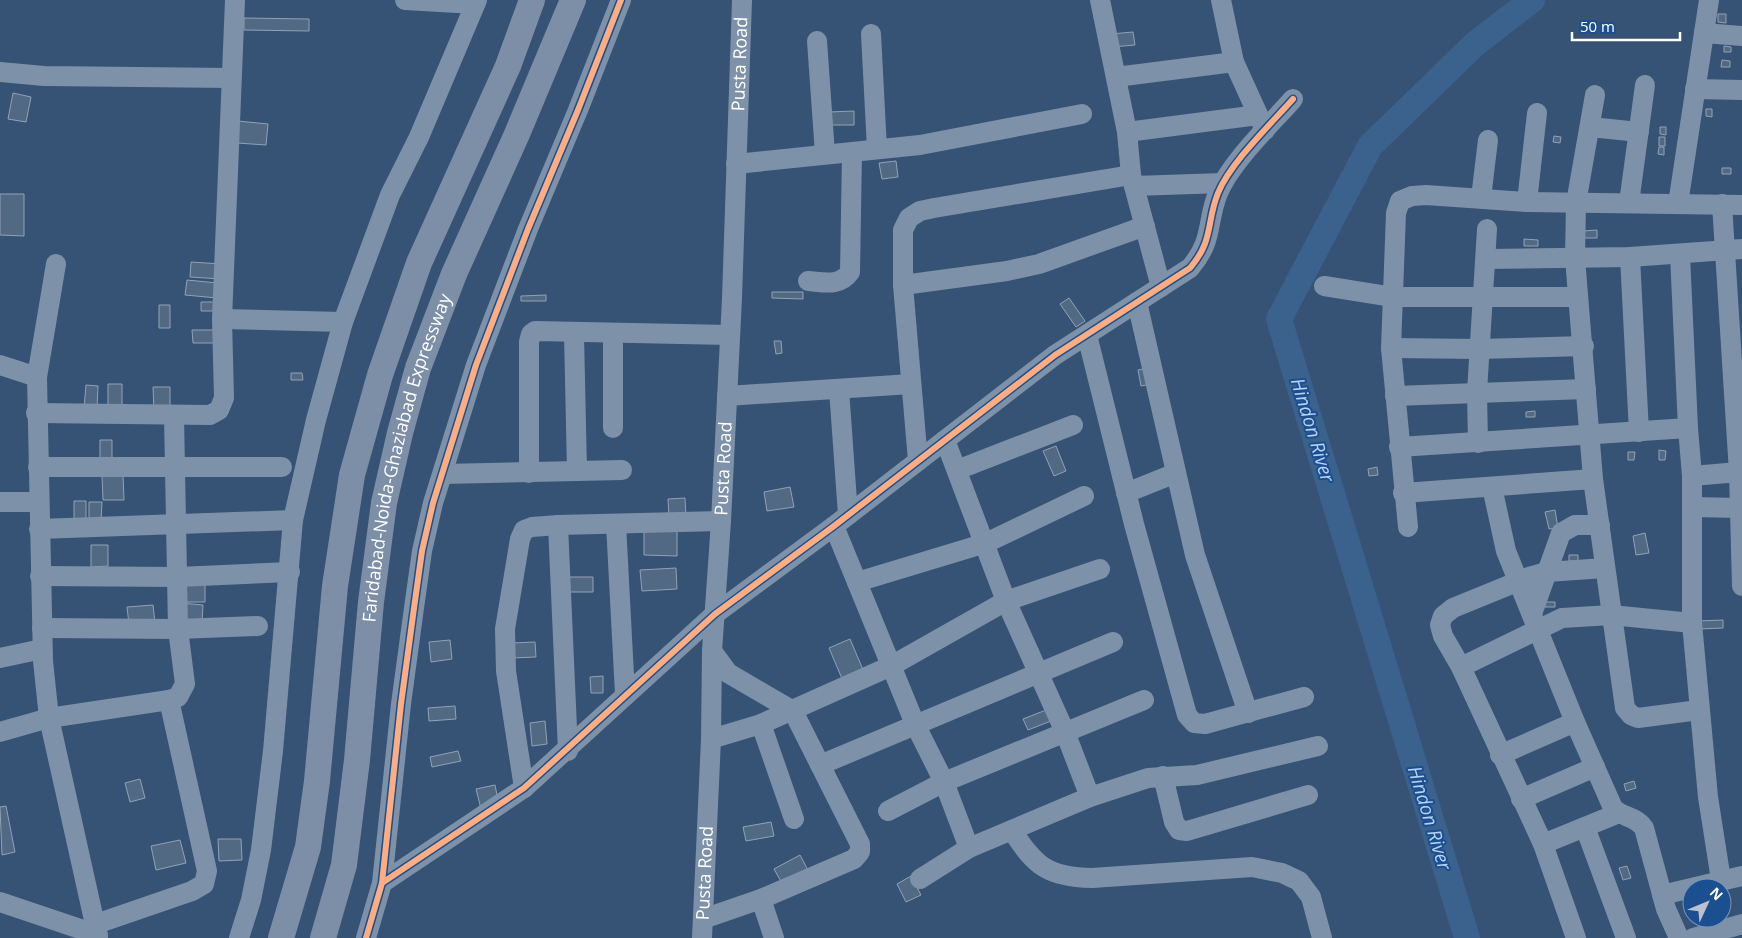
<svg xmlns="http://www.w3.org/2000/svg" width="1742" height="938" font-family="'Open Sans',sans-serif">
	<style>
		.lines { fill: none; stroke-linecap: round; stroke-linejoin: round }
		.river { stroke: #3b618d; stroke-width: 26 }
		.building { fill: #526984; stroke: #92a2b6 }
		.minor { stroke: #7d92a8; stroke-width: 20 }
		.major { stroke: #7d8ea7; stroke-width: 26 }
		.cycleway-casing { stroke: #1b4f8f; stroke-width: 9 }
		.cycleway { stroke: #ffac80; stroke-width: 6 }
		.labels { text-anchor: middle; stroke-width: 4; stroke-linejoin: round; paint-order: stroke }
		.street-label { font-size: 18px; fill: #fff; stroke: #1b4f8f }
		.water-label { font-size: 19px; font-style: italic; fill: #b5d3f5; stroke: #1b4f8f }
	</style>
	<rect width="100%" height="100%" fill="#365274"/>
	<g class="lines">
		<!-- river -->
		<path class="river" d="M1467,938L1279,319L1370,146L1475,44L1532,0"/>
	</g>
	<!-- building -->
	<path class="building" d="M1718,14H1726V23L1718,22Z
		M244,18L309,19V31L244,30Z
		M1133,32L1135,45L1112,47L1111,34Z
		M1724,46L1731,47V52H1724Z
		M1722,60L1730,61V67H1721Z
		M13,93L31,97L26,122L8,119Z
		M1706,109H1712V117L1706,116Z
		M854,111V125H829V112Z
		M238,121L268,124L266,145L237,143Z
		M1660,127H1666V135L1660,134Z
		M1554,136L1561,137L1560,143L1553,142Z
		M1659,137H1665V146H1659Z
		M1659,147H1664V155L1658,154Z
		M896,161L898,177L882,179L879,163Z
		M1722,168H1731V174H1722Z
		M0,194H24V236L0,235Z
		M1597,230V238H1584L1583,231Z
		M1524,239L1538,240V246H1524Z
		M191,262L222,264L221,279L190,277Z
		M187,280L218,283L217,298L185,295Z
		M772,292H803V299L772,298Z
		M546,295V301H521V296Z
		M1069,298L1085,321L1076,327L1060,304Z
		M201,302H218V311H201Z
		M159,305H170V328H159Z
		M192,330H220L221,343H193Z
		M774,341H781L782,353L776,354Z
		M1147,368L1151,384L1141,386L1138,370Z
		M291,373H302L303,380H291Z
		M108,384H122V408H108Z
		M86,385L98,386L97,409L84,408Z
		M153,387H170V410L154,411Z
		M1535,411V417H1526V412Z
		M100,440H112V461H100Z
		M1056,446L1066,471L1054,476L1043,451Z
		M1659,450L1666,451L1665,460H1659Z
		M1628,452H1635L1634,460H1628Z
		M1377,467L1378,475L1369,476L1368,469Z
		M123,475L124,500H103L102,476Z
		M790,487L794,507L767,511L764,492Z
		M685,498L686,517L669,518L668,499Z
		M74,501H86V522H74Z
		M89,502H102L101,523H89Z
		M1555,510L1558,528L1549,529L1545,512Z
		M644,530H677V556L644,555Z
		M1645,533L1649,553L1636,555L1633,536Z
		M91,545H108V566L91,567Z
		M1569,555H1578V561H1569Z
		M676,568L677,589L642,591L640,570Z
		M569,577H593V592H569Z
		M181,584H205V602H181Z
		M1545,602H1555V607H1545Z
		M181,603L203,605L202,622L180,620Z
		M153,605L155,623L129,624L127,607Z
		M1723,620V628L1699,629L1698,621Z
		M850,639L864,672L843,681L829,648Z
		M450,640L452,659L431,662L429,642Z
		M535,642L536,657L513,658L512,643Z
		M603,676V693H591L590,677Z
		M455,706L456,719L429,721L428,708Z
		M1046,710L1051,721L1028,730L1023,719Z
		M545,721L547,744L532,746L530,723Z
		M458,751L461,761L432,767L430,757Z
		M140,779L145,798L130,802L125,783Z
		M1634,781L1636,788L1626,791L1624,784Z
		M495,785L499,805L481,809L476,789Z
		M6,806L15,852L2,855L0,807Z
		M771,822L774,836L746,841L743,827Z
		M218,839H241L242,860L219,861Z
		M180,840L186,863L156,870L151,846Z
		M800,855L810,874L784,887L774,869Z
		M1627,866L1631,878L1623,880L1619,868Z
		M911,876L921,895L906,902L897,884Z"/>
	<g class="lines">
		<!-- minor -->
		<g class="minor">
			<path d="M405,0L475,4"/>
			<path d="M1100,0L1127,132L1131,175L1161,287"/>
			<path d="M1221,0L1234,62L1265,130"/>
			<path d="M1704,33L1742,36"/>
			<path d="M871,34L877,149"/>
			<path d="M817,41L825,154"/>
			<path d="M0,72L44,76L231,78"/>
			<path d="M1116,77L1234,62"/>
			<path d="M1695,89L1742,90"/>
			<path d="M1595,95L1576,203L1575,258L1593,479L1625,708L1631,715L1638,718L1699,710"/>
			<path d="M1590,127L1639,132"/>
			<path d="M1127,132L1258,115"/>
			<path d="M736,164L920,145L1082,114"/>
			<path d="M1134,186L1223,183"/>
			<path d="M1481,198L1488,140"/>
			<path d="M1527,202L1537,113"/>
			<path d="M1629,203L1645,85"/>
			<path d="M1678,204L1709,0"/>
			<path d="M1722,204L1739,472L1742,586"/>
			<path d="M1680,255L1688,428L1692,476V623L1708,797L1721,880"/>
			<path d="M1630,257L1639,432"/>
			<path d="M1486,259L1630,257L1742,249"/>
			<path d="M56,264L37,377L43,661L49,718L98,938"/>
			<path d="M808,281C823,282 840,287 850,272L852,153"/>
			<path d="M903,285L1007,271L1039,264L1145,226"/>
			<path d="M1324,286L1393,297H1578"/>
			<path d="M1137,302L1195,555L1248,713"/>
			<path d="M222,319L343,322"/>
			<path d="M574,334L577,471L622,470"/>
			<path d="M1087,335L1134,524L1187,715L1194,723L1205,724L1304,697"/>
			<path d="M1391,348L1479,349L1584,346"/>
			<path d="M0,365L37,377"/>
			<path d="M839,389L848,515"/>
			<path d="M727,396L911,384"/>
			<path d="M1395,396L1586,389"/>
			<path d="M36,413L210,415L219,410L224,398L222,319L235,0"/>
			<path d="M613,428V334"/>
			<path d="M945,440L1006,601L1065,732L1090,797"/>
			<path d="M1478,443L1477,392L1487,229"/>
			<path d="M1399,447L1688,428"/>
			<path d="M918,461L903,285V230L909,218L920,211L934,208L1131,175"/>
			<path d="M38,467H282"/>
			<path d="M957,470L1073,425"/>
			<path d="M529,473V342L531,334L535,331L730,335"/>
			<path d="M443,474L577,471"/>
			<path d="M1692,476L1739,472"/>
			<path d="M1492,487L1506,551L1575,722L1613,808C1623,818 1636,816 1644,828L1666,909L1679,938"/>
			<path d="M1126,493L1176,473"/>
			<path d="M1403,493L1593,479"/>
			<path d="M0,502H39"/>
			<path d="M1692,507L1740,508"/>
			<path d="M616,524L625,694"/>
			<path d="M558,525L568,751"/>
			<path d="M834,526L915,724L944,782L969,848"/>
			<path d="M1408,527L1391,348L1396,213L1400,201L1412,196L1426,195L1527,202L1742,205"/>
			<path d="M39,529L293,520"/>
			<path d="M40,576L178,577L290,572"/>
			<path d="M857,582L986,543L1084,496"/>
			<path d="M1532,614L1561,533L1575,525H1600"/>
			<path d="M42,628L178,629L258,626"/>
			<path d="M0,658L42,649"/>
			<path d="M1461,667L1562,618L1611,615L1692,623"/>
			<path d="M761,724L794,819"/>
			<path d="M0,732L49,718L169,700"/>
			<path d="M711,739L761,724L891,666L1006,601L1100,569"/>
			<path d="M1500,755L1575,722"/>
			<path d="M820,765L1113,642"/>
			<path d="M1163,776L1174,822L1179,830L1187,831L1308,795"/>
			<path d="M524,788L506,671L505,629L520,539L524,530L532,527L558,525L721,521"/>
			<path d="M1521,799L1595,767"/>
			<path d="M888,811L944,782L1144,700"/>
			<path d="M1585,827L1626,938"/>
			<path d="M1012,830C1035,867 1049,877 1092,878L1252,867L1282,873L1299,881L1311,897L1322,938"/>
			<path d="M1543,844L1619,813"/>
			<path d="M920,879L969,848L1090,797L1148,778L1197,775L1318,746"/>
			<path d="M382,883L524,788L715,614L834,526L1055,355L1190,268C1214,240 1206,223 1218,193C1231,162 1270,125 1293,99"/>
			<path d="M1662,895L1742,876"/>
			<path d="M761,899L774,938"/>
			<path d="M0,902L98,935"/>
			<path d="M703,919L761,899L854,859L860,852V844L793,711L728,673L712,651"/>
			<path d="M96,924L192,891L204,884L207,871L169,700L178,697L185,684L178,629L174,415"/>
			<path d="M239,938L251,900L261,850L273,751L293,520L316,420L343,322L390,195L419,137L477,0"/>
			<path d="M366,938L382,883L401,704L414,608L422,551L433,503L476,365L528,229L578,110L621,0"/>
			<path id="s1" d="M702,938L711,739L712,651L721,521L732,298L742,0"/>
			<path d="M1576,938L1543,844L1461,667L1443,636L1440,625L1443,616L1453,608L1529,577L1547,572L1605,568"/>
			<path d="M1693,938L1742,924"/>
		</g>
		<!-- major -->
		<g class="major">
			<path d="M281,938L308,847L317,781L335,586L352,475L380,375L419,263L508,66L532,0"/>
			<path id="s2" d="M323,938L344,865L357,760L371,602L384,503L400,433L418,368L454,274L517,134L573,0"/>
		</g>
		<defs>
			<path id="cycleway" d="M382,883L524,788L715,614L834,526L1055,355L1190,268C1214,240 1206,223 1218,193C1231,162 1270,125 1293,99
				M366,938L382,883L401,704L414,608L422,551L433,503L476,365L528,229L578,110L621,0"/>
		</defs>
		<!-- cycleway casing -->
		<use href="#cycleway" class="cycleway-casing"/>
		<!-- cycleway -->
		<use href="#cycleway" class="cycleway"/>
	</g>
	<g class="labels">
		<!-- street labels -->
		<g class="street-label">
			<text dy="6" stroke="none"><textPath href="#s1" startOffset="875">Pusta Road</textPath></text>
			<text dy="6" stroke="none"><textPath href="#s2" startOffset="489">Faridabad-Noida-Ghaziabad Expressway</textPath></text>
			<text dy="6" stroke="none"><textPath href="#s1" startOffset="470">Pusta Road</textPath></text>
			<text dy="6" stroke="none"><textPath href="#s1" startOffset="65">Pusta Road</textPath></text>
		</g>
		<!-- water labels -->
		<g class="water-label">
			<text transform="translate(1313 430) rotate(73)" y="7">Hindon River</text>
			<text transform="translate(1430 818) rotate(73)" y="7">Hindon River</text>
		</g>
	</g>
	<!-- north arrow -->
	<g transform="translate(1707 903) rotate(46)"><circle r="24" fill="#1b4f8f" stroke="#7695bc"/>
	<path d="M0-4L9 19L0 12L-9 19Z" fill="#b9c2ce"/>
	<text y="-8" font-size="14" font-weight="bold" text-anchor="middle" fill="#ffffff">N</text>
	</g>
	<!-- scale -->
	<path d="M1572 32v8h108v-8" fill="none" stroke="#ffffff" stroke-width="2.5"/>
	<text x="1580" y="32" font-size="15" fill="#ffffff" stroke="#1b4f8f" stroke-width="4" paint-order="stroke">50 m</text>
</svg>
